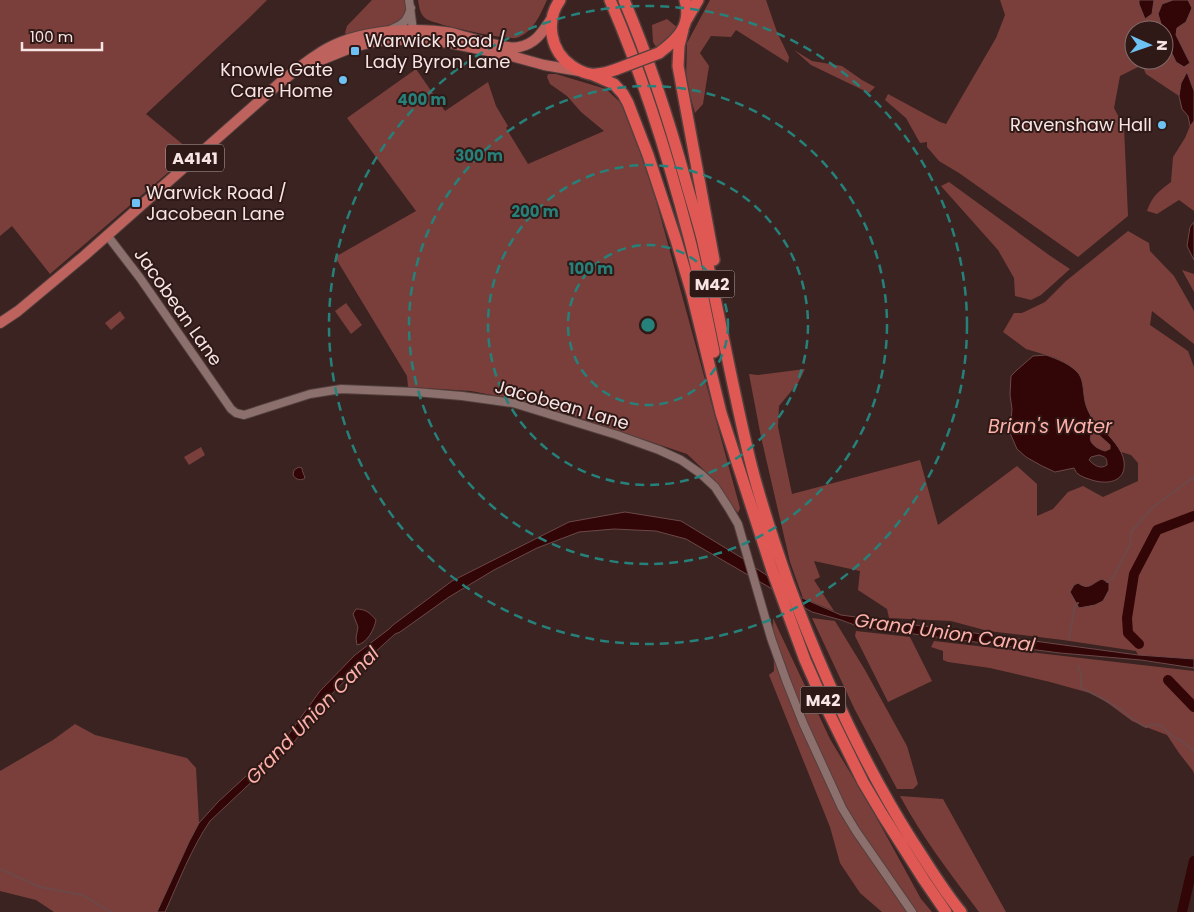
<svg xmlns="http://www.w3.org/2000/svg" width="1194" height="912" font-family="Poppins,sans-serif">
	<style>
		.green { fill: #7b3f3b; fill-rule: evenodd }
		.water { fill: #320506; stroke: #6d4849; fill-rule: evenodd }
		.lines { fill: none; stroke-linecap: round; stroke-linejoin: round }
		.stream { stroke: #6d4849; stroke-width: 2 }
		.river { stroke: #320506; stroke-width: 10 }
		.minor-casing { stroke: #53403e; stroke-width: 10 }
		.major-casing { stroke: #53403e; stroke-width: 12 }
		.highway-casing { stroke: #53403e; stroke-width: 14 }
		.minor { stroke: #8c706d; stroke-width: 8 }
		.major { stroke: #be625e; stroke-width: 10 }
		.highway { stroke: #e05854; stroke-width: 11 }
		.highway-bridge-casing { stroke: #53403e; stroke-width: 14; stroke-linecap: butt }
		.highway-bridge { stroke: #e05854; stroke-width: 11 }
		.ring { fill: none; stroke: #26817a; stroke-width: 2.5; stroke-dasharray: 9 6 }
		.poi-dot { fill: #6dc2f3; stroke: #2f1917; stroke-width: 2 }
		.labels { text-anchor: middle; stroke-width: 4; stroke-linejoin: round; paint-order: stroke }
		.shield { fill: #2f1917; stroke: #baa8a6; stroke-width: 1 }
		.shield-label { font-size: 16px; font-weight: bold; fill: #f6e5e4 }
		.poi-label { font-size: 18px; fill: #f6e5e4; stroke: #2f1917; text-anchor: start }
		.street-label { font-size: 18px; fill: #f6e5e4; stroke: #2f1917 }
		.water-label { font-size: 19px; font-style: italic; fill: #fdb0a9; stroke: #2f1917 }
		.centre { fill: #26817a; stroke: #2f1917; stroke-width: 2.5 }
		.ring-label { font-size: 15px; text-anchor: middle; font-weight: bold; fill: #26817a; stroke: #2f1917; stroke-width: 4; stroke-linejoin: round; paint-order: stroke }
	</style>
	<rect width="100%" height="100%" fill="#3a2321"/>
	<!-- green -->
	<path class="green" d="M0,0H267L248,19L146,114L192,152L50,274L12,226L0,236Z
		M372,0H407C407,4 408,9 407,12C403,28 361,32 347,35L345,33L347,26Z
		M418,0H547C540,15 533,33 516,38C507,40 430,24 425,18C420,14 419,6 418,0Z
		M710,0H766L777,32L789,57L788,63L736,30L731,37L711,36L700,53L709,66L703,104L695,113L686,81L687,43Z
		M1000,0H1139V4L1152,14L1154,0H1194V211L1179,200L1157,214L1147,211C1152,196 1159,191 1171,182L1173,157L1185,138L1190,126L1188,116L1182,109L1179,96L1146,74L1142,65L1120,76L1114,108L1124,127L1128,216L1078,257L959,173L939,161L927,147V142L920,143L906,118L885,100L888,94L940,122L946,124L996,38L1005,15ZM1134,30H1164V60H1134Z
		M667,19L678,28L658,50L653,42L652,25Z
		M794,50L812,61L842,66L862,80L875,87L869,93L811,65Z
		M416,69L445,111L488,82L496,106L508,126L506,128L528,164L604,131L581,112L567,96L550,84L547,77L548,74H556L606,89L622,104L648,171L740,508L738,513L705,471L687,454L577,417L513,399L471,391L408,387L407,376L335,257L416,211L347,118Z
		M949,182L1049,255L1070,269L1041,295L1031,300L1015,296L1014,278L998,250L941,186Z
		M1128,231L1149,243L1150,251L1174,276L1194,311V344L1152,311L1150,325L1188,351L1194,367V659L1138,655L1136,651L1063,640L988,631L951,621L889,618L887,609L858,590L860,571L814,561L820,577L814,580L834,611L803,598L790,562L761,437L749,374L758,375L805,369L798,383L779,406L778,427L792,494L920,460L938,525L1017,466L1037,484V516L1053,509L1068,492L1083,486L1103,497L1138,481V463L1131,455L1121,452L1103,429L1094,421L1088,411L1085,402L1083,386L1079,375L1069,365L1056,358L1026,349L1003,332L1014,313H1022L1045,302L1066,281Z
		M1182,270L1194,274V292Z
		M346,303L362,325L351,334L335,311Z
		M120,311L125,318L111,330L105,323Z
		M1092,433C1099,433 1105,440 1110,445V449L1105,451C1097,449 1086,442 1092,433Z
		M201,447L205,455L189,465L184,457Z
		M773,618L830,739L869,804L921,899L932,912H882L860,893L840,863L830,827L769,675L774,671Z
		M812,618L835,621L865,670L907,746L918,784L913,789H897L855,710Z
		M856,631L910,637L932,681L888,702L855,636Z
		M934,641L1194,671V774L1193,771L1179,753L1167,735L1146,727L1132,721L1097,695L1050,682L990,668L948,662L943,660V651L931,647Z
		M75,724L95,735L187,758L196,768L199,823L189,842L157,912H54L36,900L0,891V771L53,740Z
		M900,796L943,799L1006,912H979C951,875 922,837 900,796Z"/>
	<!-- water -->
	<path class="water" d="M1139,0H1154L1152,14L1145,19L1139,4Z
		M1173,0H1188L1192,8L1186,22L1177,28L1176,35L1190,63L1184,67L1176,62L1164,36V30H1163L1158,14L1162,4Z
		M1187,72L1194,91V121L1190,126L1188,116L1182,109L1179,96L1181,83Z
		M1194,222V260L1187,246L1190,227Z
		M1046,355C1057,359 1071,364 1079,374C1084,382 1083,392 1085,401C1086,407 1089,413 1092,418C1095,423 1100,425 1103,429C1111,438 1122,449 1124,461C1127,484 1104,485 1089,479C1085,478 1081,476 1078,474C1076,472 1075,470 1074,468L1055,472L1042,466L1026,457L1017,449L1010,433L1012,409L1010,395L1011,376L1017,370L1033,356ZM1092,433L1099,435L1110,445V449L1105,451C1097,449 1086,442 1092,433ZM1099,455C1106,457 1107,458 1107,465C1100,470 1094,465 1089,460L1091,457Z
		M299,467L302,468C302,472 304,474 305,478C301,481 296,480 293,475L294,470Z
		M625,512L681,521L742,558L757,569L802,598L841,615L1138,655L1194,659V668L1141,660L1060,653L860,627L841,620L812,612L686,539L656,531L614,529L579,532L537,548L494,570L449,597L400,632L395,634L351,674L328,698L294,742L210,821C191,849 179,881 165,912H157L189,842L199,823L218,802L283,742L320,691L355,655L389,629L393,625L452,581L569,522Z
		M1102,579L1109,583V590L1103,601L1095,605L1079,608L1070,592L1074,585L1078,583C1089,591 1092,583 1102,579Z
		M356,609C366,609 370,613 376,620C374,630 367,643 357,645L356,638L358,627L353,614Z"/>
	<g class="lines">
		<!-- stream -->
		<path class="stream" d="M1107,582L1113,578L1130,545L1131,532L1153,507L1194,477
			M1069,639L1075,605L1078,603
			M1078,666L1081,675V688C1095,694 1107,701 1120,709C1129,715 1136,723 1146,727C1161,719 1163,730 1174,737C1176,739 1179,739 1182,741C1186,744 1190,749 1194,752
			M0,869L40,887L82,895L111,912"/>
		<!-- river -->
		<path class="river" d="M1139,644L1128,633L1127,618L1134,574L1157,530L1194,516
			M1168,680L1194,707
			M1182,912L1194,861"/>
		<defs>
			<path id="minor" d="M409,0L413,30
				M392,29C404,24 407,21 411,8
				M107,235L140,278L231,409L236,413L244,415L310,394L341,389L415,392L462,396L513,403L617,435L659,450L681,460L701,474L715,487L728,507L738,524L771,638L786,680L803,723L842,808L856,831L912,912"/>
			<path id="major" d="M316,62L353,47L378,41L414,39L450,43L508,55L544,65L579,71
				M0,323L18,311L84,256L282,81C293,73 304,63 315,56C332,44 355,36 376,33C397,29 430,29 452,33C468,37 505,50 519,47C536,44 543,31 552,18"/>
			<path id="highway" d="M560,0C545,21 550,51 572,66C578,70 583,73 590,74C599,75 609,72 617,69
				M610,0C643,76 668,157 689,237C699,275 706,314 714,352
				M624,0C649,59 669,120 686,182C691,200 697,219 702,238C719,312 732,387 750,460C760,501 774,542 788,582C821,671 860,758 911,839C927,863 942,889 961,912
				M687,19L698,0
				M683,30L679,46L678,66L714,260
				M659,53C678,39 692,25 685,0
				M591,74L614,84L623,94L628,103L648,155L676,240L692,294L721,413L772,570L805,660L824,703L863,782L882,814L924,880L946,912"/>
		</defs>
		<!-- minor casing -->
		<use href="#minor" class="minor-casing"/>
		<!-- major casing -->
		<use href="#major" class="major-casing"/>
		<!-- highway casing -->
		<use href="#highway" class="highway-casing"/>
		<!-- minor -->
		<use href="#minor" class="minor"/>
		<!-- major -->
		<use href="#major" class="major"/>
		<!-- highway -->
		<use href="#highway" class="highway"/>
		<defs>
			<path id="highway-bridge" d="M617,69L659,53"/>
		</defs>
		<!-- highway-bridge casing -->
		<use href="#highway-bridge" class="highway-bridge-casing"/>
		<!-- highway-bridge -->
		<use href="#highway-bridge" class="highway-bridge"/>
	</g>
	<!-- distance rings -->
	<g class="ring">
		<circle cx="648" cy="325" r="80"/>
		<circle cx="648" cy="325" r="160"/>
		<circle cx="648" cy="325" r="239"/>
		<circle cx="648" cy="325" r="319"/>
	</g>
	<!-- markers -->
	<g class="poi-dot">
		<rect x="350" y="46" width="10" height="10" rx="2.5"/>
		<circle cx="343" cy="80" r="5"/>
		<circle cx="1162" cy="125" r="5"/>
		<rect x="131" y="198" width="10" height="10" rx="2.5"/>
	</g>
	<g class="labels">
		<!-- shield labels -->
		<g class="shield">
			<rect x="166" y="144.5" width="58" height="27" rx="4"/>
			<rect x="689.5" y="270.5" width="45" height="27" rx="4"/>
			<rect x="800.5" y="686.5" width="45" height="27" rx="4"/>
		</g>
		<g class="shield-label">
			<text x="195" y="164">A4141</text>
			<text x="712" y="290">M42</text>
			<text x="823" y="706">M42</text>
		</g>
		<!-- poi labels -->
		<g class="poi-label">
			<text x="365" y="47">Warwick Road /<tspan x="365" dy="21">Lady Byron Lane</tspan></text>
			<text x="333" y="76" text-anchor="end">Knowle Gate<tspan x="333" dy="21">Care Home</tspan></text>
			<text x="1152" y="131" text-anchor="end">Ravenshaw Hall</text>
			<text x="146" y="199">Warwick Road /<tspan x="146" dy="21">Jacobean Lane</tspan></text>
		</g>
		<!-- street labels -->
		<g class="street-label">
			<text transform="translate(178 307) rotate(55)" y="6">Jacobean Lane</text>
			<text transform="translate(562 405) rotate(16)" y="6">Jacobean Lane</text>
		</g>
		<!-- water labels -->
		<g class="water-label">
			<text x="1050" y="433">Brian's Water</text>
			<text transform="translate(945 632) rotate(8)" y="7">Grand Union Canal</text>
			<text transform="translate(312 715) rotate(-46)" y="7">Grand Union Canal</text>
		</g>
	</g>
	<circle cx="648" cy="325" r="8" class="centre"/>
	<g class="ring-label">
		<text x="422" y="105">400 m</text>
		<text x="479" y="161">300 m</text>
		<text x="535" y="217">200 m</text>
		<text x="591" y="274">100 m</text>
	</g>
	<!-- north arrow -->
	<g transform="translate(1149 45) rotate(92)"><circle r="24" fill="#2f1917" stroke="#7f6b69"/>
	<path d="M0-4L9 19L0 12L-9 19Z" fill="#6dc2f3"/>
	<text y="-8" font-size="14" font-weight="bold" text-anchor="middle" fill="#f6e5e4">N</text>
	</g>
	<!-- scale -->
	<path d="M22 42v8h80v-8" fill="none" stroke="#f6e5e4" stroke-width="2.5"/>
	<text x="30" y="42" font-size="15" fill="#f6e5e4" stroke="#2f1917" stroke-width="4" paint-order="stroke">100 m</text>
</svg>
